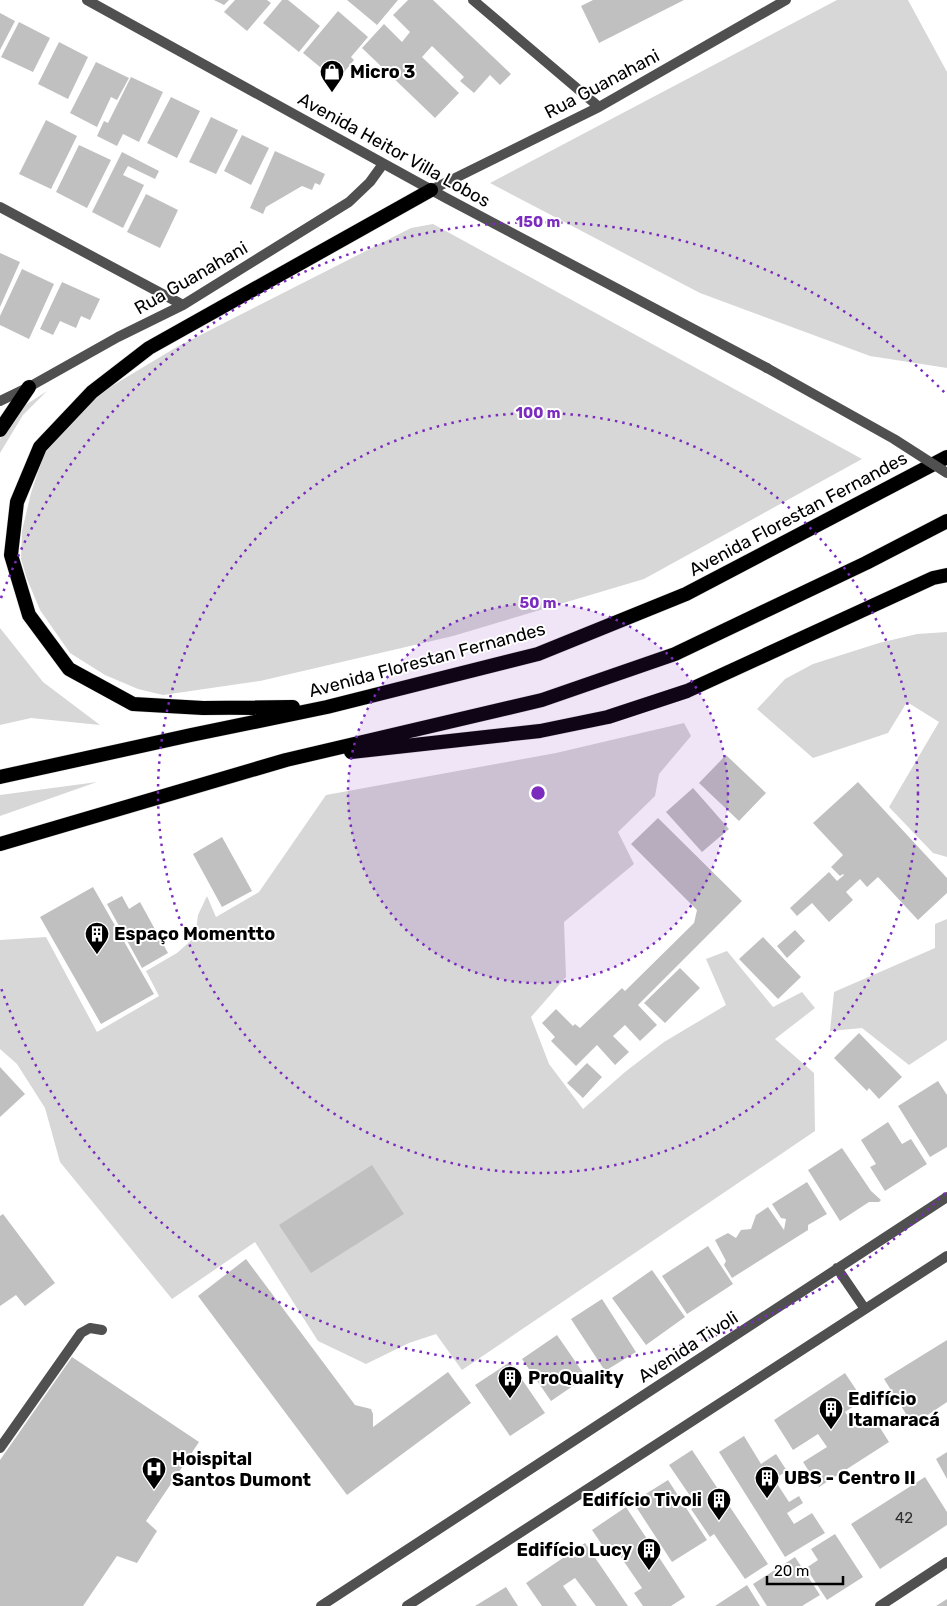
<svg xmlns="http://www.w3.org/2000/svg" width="947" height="1606" font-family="Rubik,sans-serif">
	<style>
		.green { fill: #d7d7d7 }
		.building { fill: #c0c0c0 }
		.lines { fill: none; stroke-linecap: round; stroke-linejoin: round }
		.trunk-casing { stroke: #dbdbdb; stroke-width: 15 }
		.service { stroke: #505050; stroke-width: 10 }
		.minor { stroke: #505050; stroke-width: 10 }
		.tertiary { stroke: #505050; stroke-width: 10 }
		.trunk { stroke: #000; stroke-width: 14 }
		.tertiary-bridge { stroke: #505050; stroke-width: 10 }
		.ring { fill: none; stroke: #7b2cbf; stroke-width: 2.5; stroke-dasharray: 2.5 5 }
		.labels { text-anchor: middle; stroke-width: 4; stroke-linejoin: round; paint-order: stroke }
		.number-label { font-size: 15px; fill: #303030 }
		.poi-label { font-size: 18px; font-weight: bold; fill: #000; stroke: #fff; text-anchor: start }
		.street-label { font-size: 18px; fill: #000; stroke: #fff }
		.centre { fill: #7b2cbf; stroke: #fff; stroke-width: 2.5 }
		.ring-label { font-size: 15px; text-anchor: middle; font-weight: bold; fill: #7b2cbf; stroke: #fff; stroke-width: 4; stroke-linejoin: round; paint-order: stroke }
	</style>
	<rect width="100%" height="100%" fill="#fff"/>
	<!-- green -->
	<path class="green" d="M837,0H908L947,72V368L870,356L700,293L490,183Z
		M433,224L862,459L644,579L453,636L260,681L163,695L138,689L105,675L70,653L40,610L27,579L21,559L22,531L31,493L44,454L69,424L97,395L175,348L411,228Z
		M47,391L23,415L0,453V439L5,431L24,406Z
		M0,628L43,682L100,725L31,718L0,725Z
		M947,632V857L933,853L889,807L939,722L907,702L888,733L813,758L757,709L785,679L813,664L879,643L917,634Z
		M684,723L691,736L659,774L655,796L618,832L634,864L564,922L566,977L531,1017L549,1064L583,1109L625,1072L664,1042L726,1005L706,959L727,951L773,1007L802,992L815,1008L775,1039L814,1073L815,1131L462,1370L436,1334L409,1343L366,1364L318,1341L255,1242L172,1299L60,1162L45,1108L17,1064L0,1049V940L46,937L97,1032L159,996L146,971L177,953L195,937L198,915L207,896L216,917L259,892L326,795L556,753Z
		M97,782L0,816V795Z
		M947,919V1040L909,1065L862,1028L830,1031L834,992L935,948V924Z"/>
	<!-- building -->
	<path class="building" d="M214,0H229L224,5Z
		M235,0H267L271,3L247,31L224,12Z
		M282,0H288L320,26L299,52L263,23Z
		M347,0H398L377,25Z
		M408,0H433L511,74L500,85L490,75L474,93L460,81L464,77L432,46L422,57L459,93L435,118L362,48L384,24L402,42L410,32L393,15Z
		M593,0H684L599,43L581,6Z
		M338,11L368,37L351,57L354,60L337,81L303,53Z
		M0,13L15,21L0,50Z
		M19,22L50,38L33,72L1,57Z
		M59,42L88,57L68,99L38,84Z
		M96,62L129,78L117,100L111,97L97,127L70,113Z
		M131,77L163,92L139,142L123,134L117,146L97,136L104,121L108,123Z
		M171,97L200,111L177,158L147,143Z
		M211,117L238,130L216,174L189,162Z
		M46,120L77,136L51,189L19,174Z
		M242,135L269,148L251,185L224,171Z
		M79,145L111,160L87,208L56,192Z
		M275,151L325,174L320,185L315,183L312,190L302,186L266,207L263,214L250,208Z
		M122,152L159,171L155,179L128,166L123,175L144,185L123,228L92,212Z
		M146,194L178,210L160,248L127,232Z
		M0,253L20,262L0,307Z
		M22,269L54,284L29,339L0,325V316Z
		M62,282L100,299L90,320L81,316L76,328L60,321L53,335L40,329Z
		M726,755L766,793L739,821L699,783Z
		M858,782L947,878V893L918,920L878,877L867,887L860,879L846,892L853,900L829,922L812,903L797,916L790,908L829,872L837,881L844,875L843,874L840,876L831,867L843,855L813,823Z
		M693,788L729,829L702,852L666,812Z
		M658,818L742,901L638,1005L657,1025L640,1041L625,1025L613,1036L629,1052L615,1065L597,1045L576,1066L551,1041L555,1037L542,1023L556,1009L573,1026L575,1024L580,1028L622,988L625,991L694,923L697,910L631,844Z
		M222,837L252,891L222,907L193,854Z
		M93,887L154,994L101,1024L40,917Z
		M122,896L129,909L140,902L168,953L142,968L107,904Z
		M795,930L805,941L787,958L777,946Z
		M763,937L801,977L778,999L739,959Z
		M680,968L700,988L665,1023L644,1003Z
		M859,1033L902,1077L879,1099L869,1088L867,1091L834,1058Z
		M587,1063L602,1077L583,1098L567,1083Z
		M0,1067L25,1094L0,1117Z
		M938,1081L947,1095V1147L930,1157L898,1106Z
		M888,1122L902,1144L911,1139L927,1164L885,1191L870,1167L876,1164L861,1140Z
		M842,1148L871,1191L881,1200L879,1202H869L840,1221L808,1170Z
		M372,1165L404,1214L311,1273L279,1225Z
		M807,1182L827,1214L808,1225V1230L732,1278L724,1265L726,1261L715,1240L728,1233L736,1238L741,1230L751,1229L756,1215L768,1207L784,1230L786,1219L781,1218L772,1204Z
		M3,1214L55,1283L25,1306L16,1295L0,1306V1216Z
		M708,1246L733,1284L687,1314L662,1276Z
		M246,1259L355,1405L371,1409L373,1414V1427L448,1372L471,1403L347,1495L198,1296Z
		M652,1270L685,1317L646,1345L612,1298Z
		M602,1299L636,1352L605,1371L571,1319Z
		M557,1335L586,1377L551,1401L522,1359Z
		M947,1340V1402L913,1425L884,1379Z
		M72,1357L199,1442L146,1521L157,1531L137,1563L117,1556L83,1606H0V1460Z
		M510,1362L545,1413L510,1436L475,1385Z
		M845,1373L863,1400L845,1412L855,1427L872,1415L889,1442L819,1487L803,1462L827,1447L818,1434L793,1450L774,1420Z
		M744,1436L761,1464L776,1454L787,1471L774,1479L789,1502L799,1496L803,1503L787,1513L794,1524L812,1513L825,1533L785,1557L719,1452Z
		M692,1450L768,1564L745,1579L714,1534L710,1537L691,1509L697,1506L669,1465Z
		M947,1452V1479L936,1459Z
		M925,1477L947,1512V1525L880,1569L851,1524Z
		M668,1480L707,1540L672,1562L633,1502Z
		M626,1507L685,1597L671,1606H643L634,1593L642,1588L616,1550L609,1555L592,1530Z
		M835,1534L863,1577L827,1600L806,1568L818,1560L811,1549Z
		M585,1543L628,1606H596L575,1578L563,1586L577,1606H542L526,1583Z
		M795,1557L820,1595L802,1606H767L753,1584Z
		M747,1585L760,1606H715Z
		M506,1587L518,1606H475Z
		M947,1599V1606H936Z"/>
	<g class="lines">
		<defs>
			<path id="trunk" d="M0,430L29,387
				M293,707L203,708L133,704L69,669L29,615L11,555L17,502L40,447L92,392L149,348L431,190
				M351,752L540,731L608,717L687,691L933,578L947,575
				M0,777L191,735L327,707L538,654L686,594L947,457
				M0,844L286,760L542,700L675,654L866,563L947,521"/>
		</defs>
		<!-- trunk casing -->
		<use href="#trunk" class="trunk-casing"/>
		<!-- service -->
		<path class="service" d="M0,1448L81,1333L90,1328L102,1330"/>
		<!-- minor -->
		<path class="minor" d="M473,0L599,107
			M431,190L599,107L786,0
			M0,207L183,305
			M0,401L29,387L118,337L183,305L349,202L370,182L383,164
			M837,1268L865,1309
			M321,1606L947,1197
			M407,1606L947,1256
			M880,1606L947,1562"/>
		<!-- tertiary -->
		<path class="tertiary" d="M87,0L446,198L767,368"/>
		<!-- trunk -->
		<use href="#trunk" class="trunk"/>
		<!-- tertiary-bridge -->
		<path class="tertiary-bridge" d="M767,368L894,439L947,473"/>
	</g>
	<!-- distance rings -->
	<circle cx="538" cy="793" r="190" fill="#7b2cbf" fill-opacity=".12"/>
	<g class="ring">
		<circle cx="538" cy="793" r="190"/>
		<circle cx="538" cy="793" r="380"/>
		<path d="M945 1193A571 571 0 0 1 1 988M1 598A571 571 0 0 1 945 393"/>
	</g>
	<!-- icons -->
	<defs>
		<symbol id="shop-pin" viewBox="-11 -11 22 30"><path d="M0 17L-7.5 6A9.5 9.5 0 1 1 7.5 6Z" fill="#000" stroke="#fff"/><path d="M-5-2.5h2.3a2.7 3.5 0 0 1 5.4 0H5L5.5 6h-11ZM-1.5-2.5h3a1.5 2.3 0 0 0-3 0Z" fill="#fff"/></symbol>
		<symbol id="building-pin" viewBox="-11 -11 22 30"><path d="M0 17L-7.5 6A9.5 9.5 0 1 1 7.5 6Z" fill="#000" stroke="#fff"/><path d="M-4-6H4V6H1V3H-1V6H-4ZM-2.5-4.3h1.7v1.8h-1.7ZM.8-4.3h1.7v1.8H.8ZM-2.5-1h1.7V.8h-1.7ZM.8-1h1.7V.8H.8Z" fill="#fff"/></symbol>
		<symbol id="hospital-pin" viewBox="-11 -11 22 30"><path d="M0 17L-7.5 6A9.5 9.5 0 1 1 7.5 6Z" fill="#000" stroke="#fff"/><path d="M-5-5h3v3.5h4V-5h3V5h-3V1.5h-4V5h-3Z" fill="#fff"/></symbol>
	</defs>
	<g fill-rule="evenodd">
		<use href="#shop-pin" x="318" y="58" width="28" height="38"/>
		<use href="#building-pin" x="83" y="920" width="28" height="38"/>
		<use href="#building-pin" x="496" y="1364" width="28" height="38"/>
		<use href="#building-pin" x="817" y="1395" width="28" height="38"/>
		<use href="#hospital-pin" x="140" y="1455" width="28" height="38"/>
		<use href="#building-pin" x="753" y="1464" width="28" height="38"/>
		<use href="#building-pin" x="705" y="1486" width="28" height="38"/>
		<use href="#building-pin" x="635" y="1536" width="28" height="38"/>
	</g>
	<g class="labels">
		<!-- number labels -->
		<g class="number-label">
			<text x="904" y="1523">42</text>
		</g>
		<!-- poi labels -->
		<g class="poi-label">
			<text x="350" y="78">Micro 3</text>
			<text x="114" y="940">Espaço Momentto</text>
			<text x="528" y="1384">ProQuality</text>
			<text x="848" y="1405">Edifício<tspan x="848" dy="21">Itamaracá</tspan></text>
			<text x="172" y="1465">Hoispital<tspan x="172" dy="21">Santos Dumont</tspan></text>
			<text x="784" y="1484">UBS - Centro II</text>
			<text x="702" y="1506" text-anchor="end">Edifício Tivoli</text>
			<text x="632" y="1556" text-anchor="end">Edifício Lucy</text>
		</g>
		<!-- street labels -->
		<g class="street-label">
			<text transform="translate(602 84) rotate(-28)" y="6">Rua Guanahani</text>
			<text transform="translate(394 150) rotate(29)" y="6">Avenida Heitor Villa Lobos</text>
			<text transform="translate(191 278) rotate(-30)" y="6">Rua Guanahani</text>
			<text transform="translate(798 514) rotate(-28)" y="6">Avenida Florestan Fernandes</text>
			<text transform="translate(427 660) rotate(-15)" y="6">Avenida Florestan Fernandes</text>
			<text transform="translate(688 1347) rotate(-33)" y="6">Avenida Tivoli</text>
		</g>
	</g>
	<circle cx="538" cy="793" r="8" class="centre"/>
	<g class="ring-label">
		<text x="538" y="227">150 m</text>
		<text x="538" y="418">100 m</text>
		<text x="538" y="608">50 m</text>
	</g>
	<!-- scale -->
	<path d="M767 1576v8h76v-8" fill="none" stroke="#000000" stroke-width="2.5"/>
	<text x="774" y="1576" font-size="15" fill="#000000" stroke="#ffffff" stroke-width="4" paint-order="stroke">20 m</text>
</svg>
